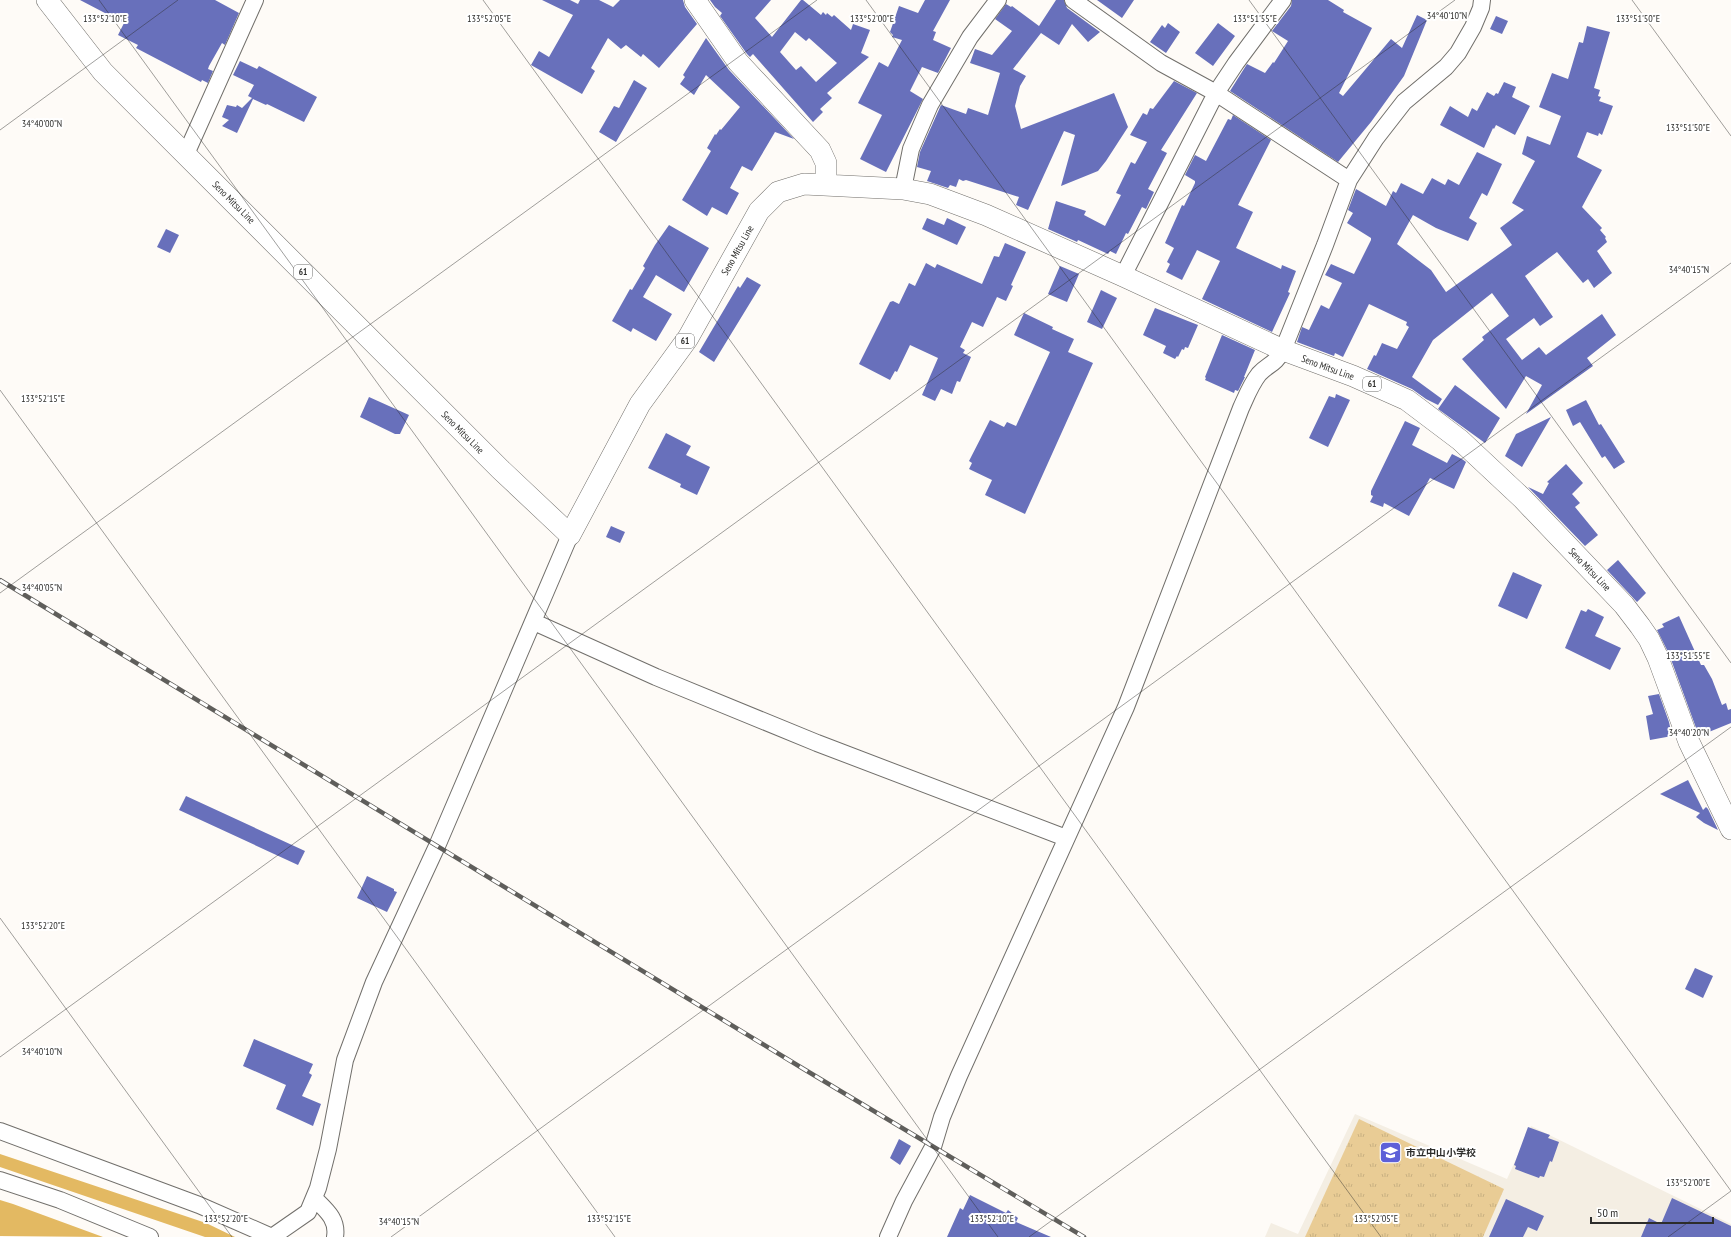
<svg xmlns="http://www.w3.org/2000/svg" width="1731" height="1237" font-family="'PT Sans Narrow','Noto Sans JP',sans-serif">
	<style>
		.built { fill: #f4eee3 }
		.park { fill: url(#park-tufts) }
		.water { fill: #e3b962 }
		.building { fill: #6870bb; fill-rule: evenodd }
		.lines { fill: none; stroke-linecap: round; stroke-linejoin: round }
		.minor-casing { stroke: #716f6b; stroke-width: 18 }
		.major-casing { stroke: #716f6b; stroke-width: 22 }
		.minor { stroke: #fff; stroke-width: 16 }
		.major { stroke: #fff; stroke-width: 21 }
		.rail-casing { stroke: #5f5e5b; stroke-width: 4.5 }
		.rail { stroke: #fff; stroke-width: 3; stroke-dasharray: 9; stroke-linecap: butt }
		.ticks { fill: none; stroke: #2d2d2b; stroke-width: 1; stroke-opacity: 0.45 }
		.labels { text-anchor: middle; stroke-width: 4; stroke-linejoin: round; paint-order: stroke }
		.shield { fill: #fff; stroke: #6c6c6b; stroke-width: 1 }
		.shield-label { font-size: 9px; font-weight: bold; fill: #2d2d2b }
		.street-label { font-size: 10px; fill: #2d2d2b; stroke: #fff }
		.poi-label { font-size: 10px; font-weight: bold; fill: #2d2d2b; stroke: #fff; text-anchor: start }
		.ticks-label { font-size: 10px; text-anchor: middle; fill: #2d2d2b; stroke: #fff; stroke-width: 4; stroke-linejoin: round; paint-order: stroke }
	</style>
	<defs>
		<pattern id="park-tufts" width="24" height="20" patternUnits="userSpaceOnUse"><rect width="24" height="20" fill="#e9cc95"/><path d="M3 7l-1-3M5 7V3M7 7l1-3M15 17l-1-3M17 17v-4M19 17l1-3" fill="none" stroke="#c8b081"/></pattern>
	</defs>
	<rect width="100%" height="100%" fill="#fefbf7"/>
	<!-- built -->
	<path class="built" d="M1355,1114L1507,1179L1531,1126L1731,1224V1237H1265L1271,1223L1298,1234Z"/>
	<!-- park -->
	<path class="park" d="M1359,1119L1504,1189L1483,1237H1305Z"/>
	<!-- water -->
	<path class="water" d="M0,1154L206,1223L235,1237H205L0,1167Z
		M0,1200L13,1204L103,1237L0,1236Z"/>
	<!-- building -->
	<path class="building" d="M80,0H215L239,13L225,45L222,43L209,66L208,69L213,71L208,83L202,80L201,82L136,48L138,45L118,35L124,23Z
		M542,0H570L578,4L580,0H599L613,7L620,0H683L685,7L697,24L659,68L643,54L641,57L626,45L621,49L608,38L591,68L595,71L582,94L531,65L539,51L549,57L573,15Z
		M710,0H771L755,18L772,37L801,0H803L821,15L823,12L826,15L827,13L832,17L834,15L851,30L853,24L870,30L861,53L869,57L827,93L832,98L820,109L823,112L813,122L753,54L750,57L747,54L720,16L722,13L715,7ZM795,32L806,41L809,38L837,63L816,82L801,66L796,70L780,52Z
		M925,0H950L933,31L936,32L933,40L951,48L938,73L922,67L910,91L923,99L886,172L860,159L882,115L858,103L879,62L888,67L902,40L892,37L893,35L890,32L899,6L918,13Z
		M1056,0H1064L1067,8L1100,32L1088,42L1072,24L1059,45L1041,33L1013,69L1026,76L1020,86L1015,106L1021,129L1114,93L1128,127L1106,161L1098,171L1061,186L1075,135L1064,131L1028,210L1016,205L1019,197L966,180L963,181L959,179L956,187L950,185L948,188L927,181L931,171L917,167L920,152L941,105L966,114L968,108L988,115L1000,73L970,63L975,49L992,55L1012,31L995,19L1006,4L1011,7L1012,6L1039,26Z
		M1097,0H1134L1122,18Z
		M1292,0H1328L1344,10L1343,12L1372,28L1339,93L1343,96L1391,39L1402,48L1417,15L1427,20L1404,76L1371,122L1338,162L1230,91L1247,64L1265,73L1273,62L1274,63L1288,41L1272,31L1291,6Z
		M1496,16L1508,21L1502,34L1490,29Z
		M1168,23L1180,32L1166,53L1150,42L1162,25L1165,28Z
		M1218,23L1235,36L1213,66L1195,53Z
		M1587,26L1610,32L1594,88L1600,90L1598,96L1601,97L1599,101L1613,106L1602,135L1599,133L1598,136L1587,132L1577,157L1602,170L1582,207L1602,228L1600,230L1606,237L1605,238L1607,242L1597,251L1612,273L1594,288L1588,279L1583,283L1557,252L1525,276L1553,317L1540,326L1534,318L1506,339L1522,360L1539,347L1546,355L1602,314L1616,335L1587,358L1593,366L1526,414L1542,385L1526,376L1506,409L1462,359L1484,340L1482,337L1509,316L1492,293L1433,340L1412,377L1442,399L1438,405L1426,399L1412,389L1367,369L1374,355L1376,356L1382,343L1397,349L1409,327L1406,325L1407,322L1369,304L1343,357L1335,353L1334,356L1297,342L1302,327L1309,330L1321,305L1329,309L1342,283L1325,275L1331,264L1354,274L1371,240V238L1347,223L1353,213L1348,210L1356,189L1386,206L1393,191L1396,193L1401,183L1423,194L1432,178L1445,185L1448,179L1459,185L1477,152L1502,164L1487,196L1482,193L1469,218L1477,223L1468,241L1436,228L1413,215L1397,244L1431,270L1446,292L1512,245L1500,228L1524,210L1512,203L1535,161L1522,154L1527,136L1550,145L1561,116L1539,107L1552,73L1568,79L1579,42L1583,43Z
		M706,38L729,70L794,139L775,132L752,171L742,166L730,188L739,193L727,215L712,207L707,216L682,200L711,151L707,148L715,134L716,135L720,129L721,130L740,107L706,75L694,95L680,84L685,77L683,75Z
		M240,61L257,69L259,66L317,97L304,122L267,104L266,105L253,99L237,133L222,126L229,120L222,117L227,105L236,107L237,105L242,108L252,98L248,96L254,85L233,75Z
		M634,80L647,88L616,142L599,132L614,106L619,108Z
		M1174,81L1197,93L1161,150L1167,153L1148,189L1154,192L1146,209L1142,207L1128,234L1126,233L1116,254L1110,251L1108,254L1078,240L1077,242L1075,241L1048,229L1056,201L1086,211L1084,215L1105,226L1121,195L1116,193L1131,162L1135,164L1147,142L1130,135L1143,113L1147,115L1150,108L1153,109Z
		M1504,82L1516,87L1512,97L1530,106L1515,135L1496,125L1494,129L1493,128L1484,148L1440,125L1450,106L1468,117L1472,108L1477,111L1487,92L1494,96L1496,93L1498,94Z
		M1233,115L1271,140L1238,205L1253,212L1236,248L1281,269L1282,265L1296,271L1288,292L1290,293L1272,332L1202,299L1220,261L1197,250L1182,280L1166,272L1170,264L1167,262L1174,248L1165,243L1182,205L1184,206L1195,183V181L1185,175L1195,155L1206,161L1228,119L1231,120Z
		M927,218L944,225L947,218L966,227L957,245L922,229Z
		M669,225L709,248L684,292L656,275L643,297L672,314L656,341L633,328L631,332L612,321L630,289L632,290L645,268L643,266L655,245Z
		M166,229L179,235L170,253L157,247Z
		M1005,243L1026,252L1011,285L1013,286L1006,301L997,297L983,327L972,322L960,347L965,350L963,353L971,357L960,382L957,381L952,394L941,389L935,401L922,395L938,358L910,345L897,372L895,371L890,380L859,364L890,302L893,301L899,304L909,283L915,286L926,263L935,268L937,264L982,284L994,256L999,257Z
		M1060,266L1079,274L1067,302L1048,294Z
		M747,277L761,285L714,362L699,352L738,286L740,288Z
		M1101,290L1117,298L1102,329L1087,322Z
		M1155,308L1198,325L1188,348L1185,347L1184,350L1182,349L1178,357L1177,356L1175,359L1163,353L1166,346L1143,335Z
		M1024,313L1053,327L1052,329L1074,339L1068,352L1093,363L1025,514L985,495L992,480L969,469L972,463L969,461L990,420L1004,427L1007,422L1016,426L1050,352L1014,335Z
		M1222,335L1255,350L1244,377H1245L1238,391L1235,390L1234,393L1205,380L1206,378L1205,377Z
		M1455,385L1500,418L1485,443L1438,409Z
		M1336,394L1350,400L1328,447L1309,438L1329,396L1335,398Z
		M369,397L409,415L400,434H395L360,417Z
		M1586,400L1599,425L1601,424L1625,462L1614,469L1605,456L1602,458L1580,422L1573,426L1566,410Z
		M1551,417L1522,467L1505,456L1516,434Z
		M1405,421L1420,428L1412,445L1447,463L1452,454L1462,459L1466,462L1454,489L1430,478L1409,516L1384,503L1383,507L1370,502L1373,496L1371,495V491Z
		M666,433L691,446L686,455L710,467L697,495L680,487L681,484L648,468Z
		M1566,464L1583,483L1572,494L1580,503L1575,507L1598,535L1585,546L1528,487L1543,494L1549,483L1547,482Z
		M611,526L625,532L620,543L606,537Z
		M1618,560L1646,593L1637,602L1607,570Z
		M1513,572L1542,585L1527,619L1498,606Z
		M1588,609L1604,617L1595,636L1621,648L1610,670L1565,648L1581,610L1586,612Z
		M1679,616L1701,665H1704L1712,679L1722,705L1726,703L1728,710L1731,709V723L1699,736L1669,654L1657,630L1664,627L1662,624Z
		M1659,694L1669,722L1672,736L1650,740L1646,716L1653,714L1648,696Z
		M1688,780L1703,810L1706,807L1708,809L1718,830L1704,823L1696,817L1700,813L1660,794Z
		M186,796L305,851L298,865L179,810Z
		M367,876L394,889V891L397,892L387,912L357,898Z
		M1695,968L1713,976L1703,998L1685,989Z
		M254,1039L313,1064L309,1073L312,1075L302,1096L321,1104L313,1126L276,1109L286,1085L243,1066Z
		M1528,1127L1550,1135L1548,1138L1559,1142L1552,1162L1550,1161L1544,1177L1540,1176L1539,1178L1515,1169L1516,1166L1514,1165Z
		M899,1139L911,1146L900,1165L890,1158Z
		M970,1195L1006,1213L1008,1210L1018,1218L1016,1222L1051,1237H947L960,1208L963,1210Z
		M1672,1198L1731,1226V1237H1641L1649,1218L1661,1224Z
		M1506,1199L1544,1216L1537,1231L1528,1227L1523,1237H1489Z"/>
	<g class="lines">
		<defs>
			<path id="minor" d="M1073,0L1161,63L1216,93L1349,180
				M186,154L255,0
				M903,189L911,149L930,105L970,37L998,0
				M1123,276L1216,93L1236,63L1283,0
				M534,622L656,677L817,743L1066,838
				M0,1131L199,1205L272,1237
				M0,1180L60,1200L150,1237
				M314,1198C326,1210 338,1219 335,1237
				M272,1237L308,1212L318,1188L328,1149L345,1060L374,982L437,846L570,535
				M888,1237L904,1201L933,1147L942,1117L959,1076L1126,707L1241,408C1246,397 1251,384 1259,374C1268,364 1275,365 1283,350L1325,245L1349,180L1376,138L1404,102L1446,67L1458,53L1473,27L1481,8L1482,0"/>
			<path id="major" d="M47,0L103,72L500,469L570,535L640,404L688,338L759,211L778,192L804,184L903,189L930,194L986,215L1123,276L1283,350L1353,376L1407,400L1460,440L1522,498L1624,605L1640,626L1649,639L1658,658L1689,742L1731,829
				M695,0L738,62L820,150L826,163V184"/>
		</defs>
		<!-- minor casing -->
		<use href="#minor" class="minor-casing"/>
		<!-- major casing -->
		<use href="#major" class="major-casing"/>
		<!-- minor -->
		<use href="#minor" class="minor"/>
		<!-- major -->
		<use href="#major" class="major"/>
		<defs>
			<path id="rail" d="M0,580L802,1068L1084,1237"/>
		</defs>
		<!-- rail casing -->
		<use href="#rail" class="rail-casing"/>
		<!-- rail -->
		<use href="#rail" class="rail"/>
	</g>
	<!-- ticks -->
	<path class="ticks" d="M99,0L998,1237M483,0L1381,1237M866,0L1731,1191M1249,0L1731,663M1632,0L1731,136M0,130L178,0M0,390L615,1237M0,593L817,0M0,918L232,1237M0,1057L1455,0M391,1237L1731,263M1029,1237L1731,727M1668,1237L1731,1191"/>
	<!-- icons -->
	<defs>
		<symbol id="school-square" viewBox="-11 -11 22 22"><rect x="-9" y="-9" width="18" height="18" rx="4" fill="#5d60d8" stroke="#fff"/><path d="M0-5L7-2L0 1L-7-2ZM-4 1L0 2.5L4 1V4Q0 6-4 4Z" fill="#fff"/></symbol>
	</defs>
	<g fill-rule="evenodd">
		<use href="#school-square" x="1378" y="1140" width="25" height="25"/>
	</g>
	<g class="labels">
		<!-- shield labels -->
		<g class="shield">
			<rect x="294" y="265" width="18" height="14" rx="3"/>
			<rect x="676" y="334" width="18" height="14" rx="3"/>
			<rect x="1363" y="377" width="18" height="14" rx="3"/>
		</g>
		<g class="shield-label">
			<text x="303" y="275">61</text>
			<text x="685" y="344">61</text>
			<text x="1372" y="387">61</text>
		</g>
		<!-- street labels -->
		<g class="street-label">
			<text transform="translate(234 202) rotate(45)" y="4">Seno Mitsu Line</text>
			<text transform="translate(737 250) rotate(-61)" y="4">Seno Mitsu Line</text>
			<text transform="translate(1328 367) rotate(20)" y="4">Seno Mitsu Line</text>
			<text transform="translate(463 432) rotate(45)" y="4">Seno Mitsu Line</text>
			<text transform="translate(1590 569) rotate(46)" y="4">Seno Mitsu Line</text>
		</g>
		<!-- poi labels -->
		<g class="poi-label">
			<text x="1406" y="1156">市立中山小学校</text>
		</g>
	</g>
	<g class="ticks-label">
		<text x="1447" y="19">34°40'10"N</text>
		<text x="105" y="22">133°52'10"E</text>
		<text x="489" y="22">133°52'05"E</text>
		<text x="872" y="22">133°52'00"E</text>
		<text x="1255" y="22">133°51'55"E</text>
		<text x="1638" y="22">133°51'50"E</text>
		<text x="42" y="127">34°40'00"N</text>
		<text x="1688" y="131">133°51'50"E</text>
		<text x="1689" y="273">34°40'15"N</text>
		<text x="43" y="402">133°52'15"E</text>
		<text x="42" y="591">34°40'05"N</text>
		<text x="1688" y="659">133°51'55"E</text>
		<text x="1689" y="736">34°40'20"N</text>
		<text x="43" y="929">133°52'20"E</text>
		<text x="42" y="1055">34°40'10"N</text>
		<text x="1688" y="1186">133°52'00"E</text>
		<text x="226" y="1222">133°52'20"E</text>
		<text x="609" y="1222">133°52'15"E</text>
		<text x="992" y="1222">133°52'10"E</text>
		<text x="1376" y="1222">133°52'05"E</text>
		<text x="399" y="1225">34°40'15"N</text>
	</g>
	<!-- scale -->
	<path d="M1591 1217v6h122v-6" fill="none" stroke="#2d2d2b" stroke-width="2"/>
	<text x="1597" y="1217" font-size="12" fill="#2d2d2b" stroke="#ffffff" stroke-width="3" paint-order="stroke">50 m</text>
</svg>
